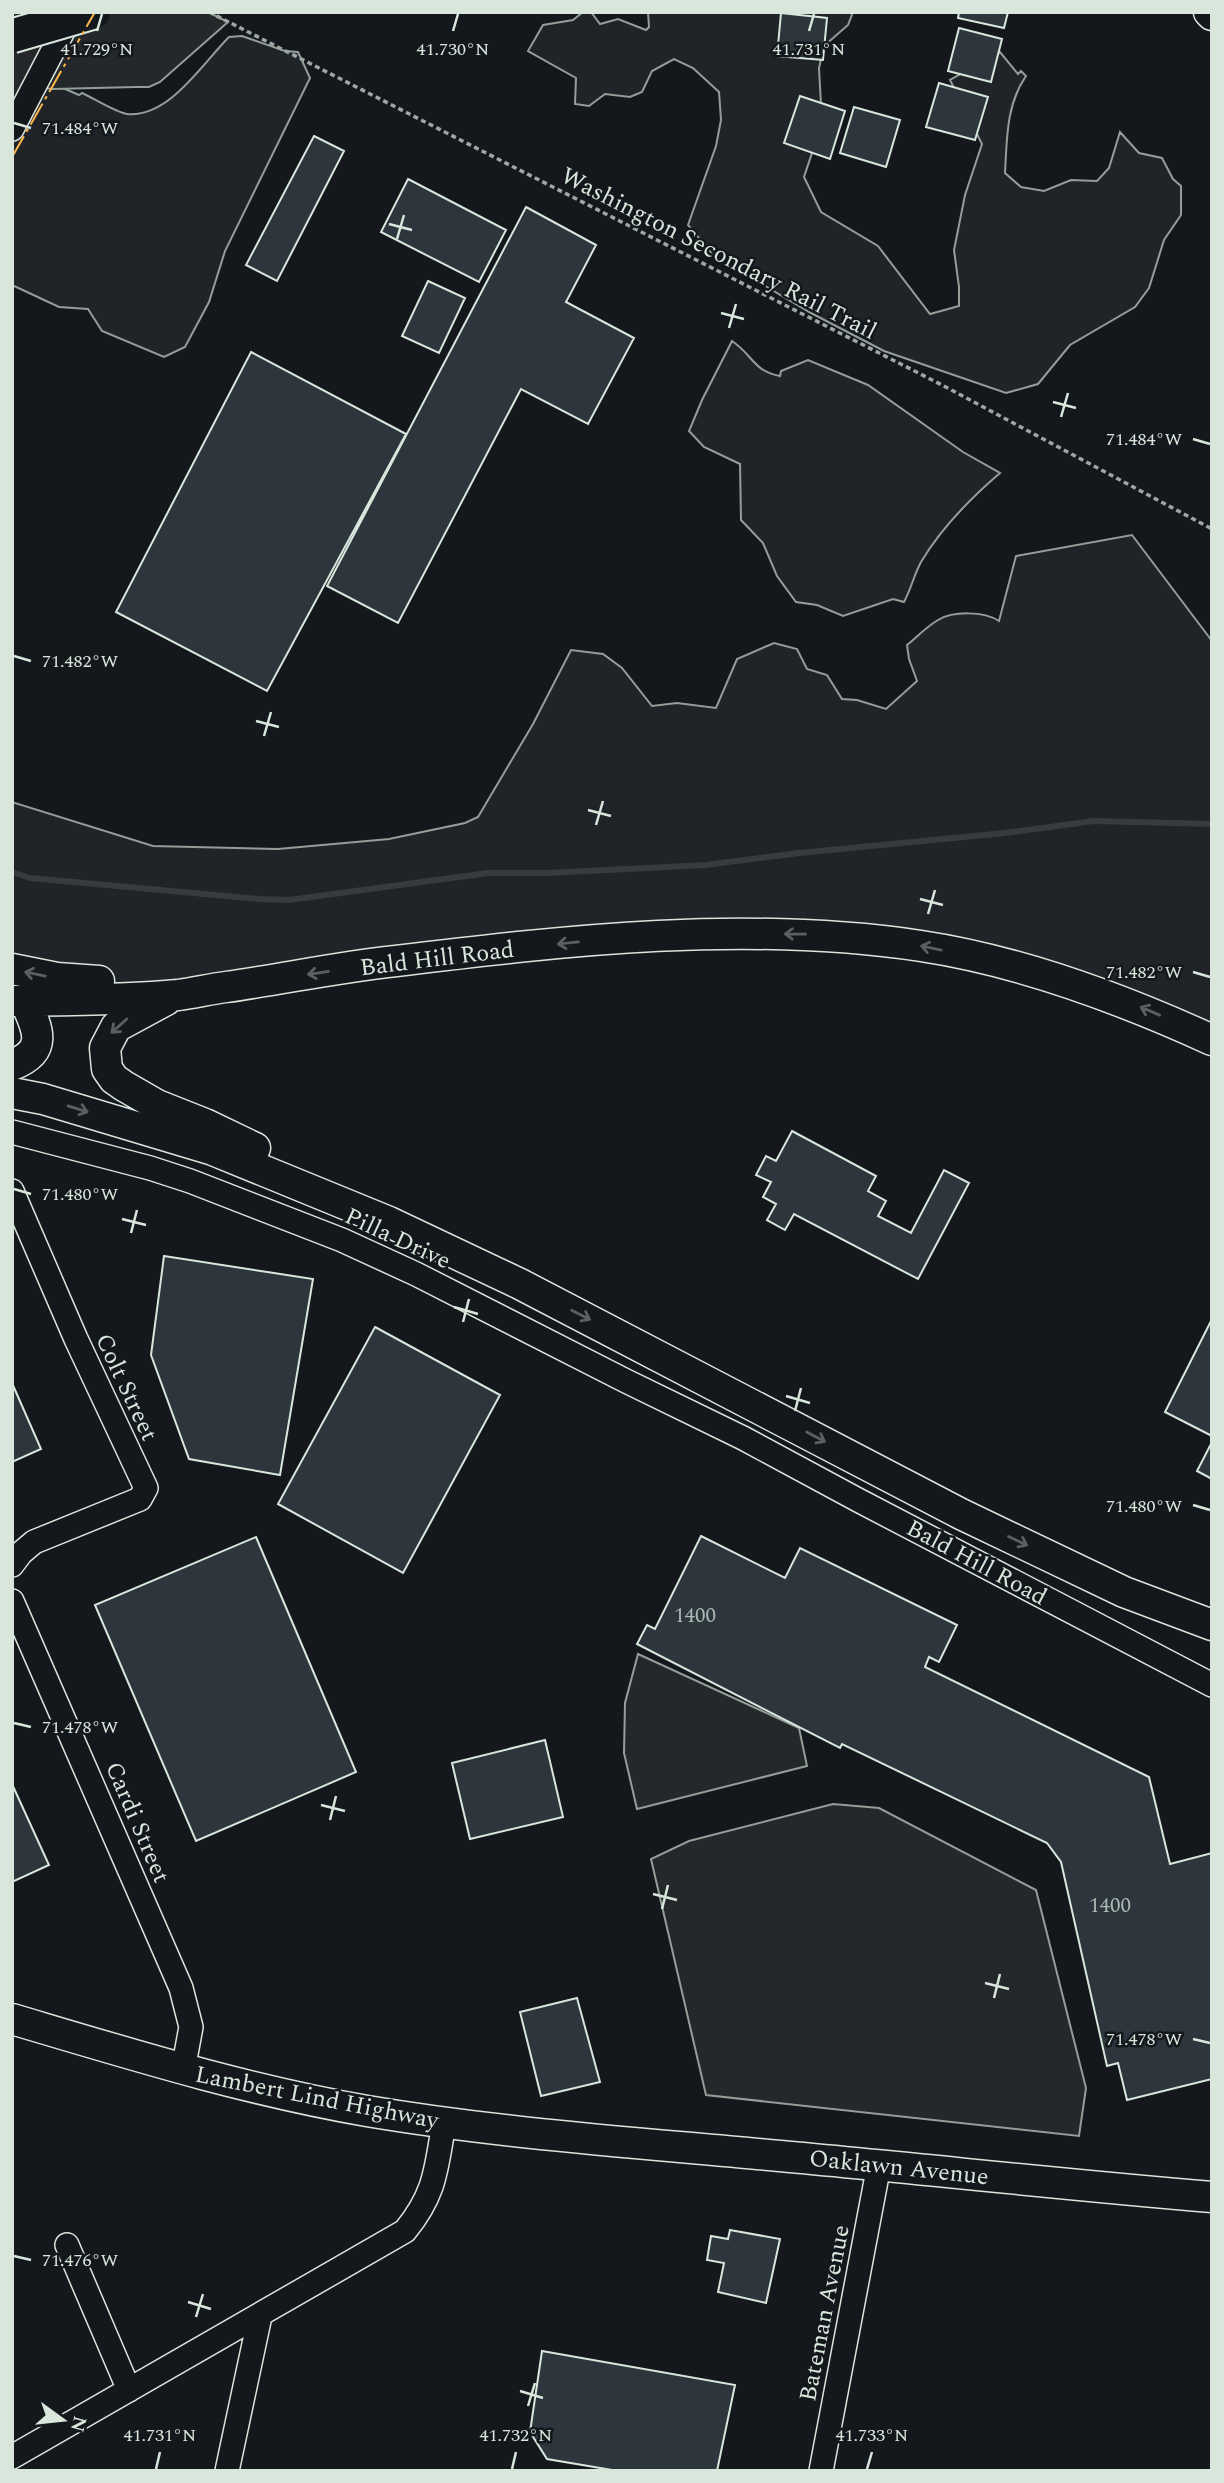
<svg xmlns="http://www.w3.org/2000/svg" width="1224" height="2483" font-family="Spectral,serif">
	<style>
		.green { fill: #202428; stroke: #939e99; stroke-width: 2 }
		.parking { fill: #24282b; stroke: #939e99; stroke-width: 2 }
		.lines { fill: none; stroke-linecap: round; stroke-linejoin: round }
		.stream { stroke: #363b3e; stroke-width: 6 }
		.building { fill: #2c363c; stroke: #d8e6dc; stroke-width: 2 }
		.minor-casing { stroke: #d8e6dc; stroke-width: 26 }
		.major-casing { stroke: #d8e6dc; stroke-width: 33 }
		.path { stroke: #9da8a2; stroke-width: 3.5; stroke-dasharray: 5 3.5; stroke-linecap: butt }
		.minor { stroke: #14181c; stroke-width: 23 }
		.major { stroke: #14181c; stroke-width: 30 }
		.highway-bridge-casing { stroke: #d8e6dc; stroke-width: 37; stroke-linecap: butt }
		.highway-bridge { stroke: #14181c; stroke-width: 33 }
		.power { stroke: #ffb74d; stroke-width: 2; stroke-dasharray: 24 5 3.5 5; stroke-linecap: butt }
		.oneway { stroke: #59605f }
		.ticks { fill: none; stroke: #d8e6dc; stroke-width: 2.5 }
		.labels { text-anchor: middle; stroke-width: 5; stroke-linejoin: round; paint-order: stroke }
		.number-label { font-size: 21px; fill: #adbab4 }
		.street-label { font-size: 24px; fill: #d8e6dc; stroke: #14181c }
		.ticks-label { font-size: 18px; text-anchor: middle; fill: #d8e6dc; stroke: #14181c; stroke-width: 5; stroke-linejoin: round; paint-order: stroke }
	</style>
	<rect width="100%" height="100%" fill="#14181c"/>
	<!-- green -->
	<path class="green" d="M583,12H591L600,24L618,19L646,30L649,27L648,12H853L848,25L824,46L819,68L822,123L804,177L821,212L878,246L930,314L959,306V287L954,250L965,195L982,144L950,80L1000,52L1018,74L1021,71L1026,76C1006,105 1007,139 1005,173L1021,187L1044,191L1071,180L1097,181L1109,168L1120,132L1139,153L1162,158L1173,179L1181,186V215L1164,240L1149,288L1135,307L1070,345L1038,384L1006,393L884,351L811,313L714,256L688,225L716,146L721,120L719,92L693,68L674,59L652,71L642,92L630,97L605,94L589,106L575,104L576,78L528,51L543,25L573,20Z
		M242,36L285,51L298,52L310,78L225,251L209,302L185,347L164,357L102,331L88,309L59,307L12,285V72L40,78L79,95L82,93C93,98 117,113 127,114C169,118 202,64 229,37Z
		M732,341C753,355 753,371 780,376L781,371L808,360L868,385L963,452L1000,473C972,497 940,530 921,562C914,575 911,589 904,602L893,599L843,616L817,605L796,602L777,576L763,543L741,520L740,464L704,447L689,431L702,400Z
		M1132,535L1212,641V1040L976,959L785,933L182,987L50,979L12,967V802L153,846L278,849L389,839L465,823L478,817L533,724L571,650L603,654L622,668L652,706L677,703L716,708L737,659L774,643L797,649L807,669L827,675L842,699L857,700L886,709L917,681L909,659L907,645C917,637 926,627 938,620C953,611 984,611 999,621L1016,556Z"/>
	<!-- parking -->
	<path class="parking" d="M12,12H208L228,22L160,82L149,87H136L53,89L35,87L18,118L12,100Z
		M638,1654L799,1728L807,1766L637,1809L624,1753L625,1703Z
		M833,1804L879,1808L1036,1890L1086,2088L1079,2136L706,2095L651,1859L689,1841Z"/>
	<g class="lines">
		<!-- stream -->
		<path class="stream" d="M12,872L30,878L258,899L289,900L488,873H548L705,865L799,853L1005,833L1094,821L1212,824"/>
	</g>
	<!-- building -->
	<path class="building" d="M959,12H1008L1004,28L958,18Z
		M781,13L827,18L823,60L777,56Z
		M959,28L1002,39L991,82L948,71Z
		M939,83L988,97L975,140L926,127Z
		M800,96L845,111L830,159L784,143Z
		M854,107L900,120L886,167L840,153Z
		M314,136L344,151L277,281L246,265Z
		M408,179L506,230L479,282L381,232Z
		M526,207L596,245L566,302L634,338L588,424L521,389L398,623L327,586Z
		M428,281L465,298L439,353L402,336Z
		M251,352L406,434L267,691L116,612Z
		M792,1131L876,1176L868,1191L886,1201L878,1216L911,1233L944,1170L969,1183L918,1279L794,1214L785,1230L767,1220L776,1204L763,1197L771,1182L756,1175L766,1156L776,1161Z
		M164,1256L313,1279L280,1475L189,1459L151,1355Z
		M1212,1319V1436L1165,1412Z
		M375,1327L500,1395L403,1573L278,1504Z
		M12,1383L41,1449L12,1462Z
		M1212,1442V1479L1197,1471Z
		M701,1536L785,1578L800,1548L957,1625L939,1662L929,1657L925,1667L1149,1777L1170,1864L1212,1853V2079L1127,2100L1118,2063L1107,2066L1061,1862L1047,1843L842,1744L840,1748L637,1644L647,1625L655,1629Z
		M256,1537L356,1772L196,1841L95,1605Z
		M545,1740L563,1817L470,1839L452,1763Z
		M12,1784L49,1865L12,1882Z
		M577,1998L600,2082L541,2096L520,2012Z
		M730,2230L780,2239L766,2303L718,2292L724,2263L707,2260L711,2236L728,2239Z
		M542,2351L735,2385L717,2471H618L547,2459L530,2432Z"/>
	<g class="lines">
		<defs>
			<path id="minor" d="M12,129L73,12
				M12,1132L150,1168L190,1181L342,1240L416,1274L626,1381L743,1438L858,1500L1212,1685
				M12,1191L76,1339L146,1488L140,1499L34,1542L21,1553L12,1565
				M12,1601L181,1988L191,2027L183,2070
				M67,2245L129,2390
				M12,2457L405,2231C436,2193 436,2169 444,2123
				M227,2471L260,2316
				M821,2471L879,2165"/>
			<path id="major" d="M1209,12L1212,15
				M12,969L57,978L99,981
				M166,1000L116,1027L105,1048L107,1069L114,1079L124,1086L157,1105L205,1124L255,1148
				M12,1001C67,1000 123,1000 178,995C194,993 210,989 226,987C283,979 339,967 396,961C569,940 747,920 921,946C1021,961 1120,998 1212,1040
				M12,1065C49,1051 38,1029 25,1001
				M12,1093L43,1099L213,1150L389,1222L520,1284L961,1514L1124,1592L1212,1625
				M12,2019C130,2054 246,2090 367,2111C504,2134 642,2143 780,2156C924,2169 1068,2185 1212,2197"/>
		</defs>
		<!-- minor casing -->
		<use href="#minor" class="minor-casing"/>
		<!-- major casing -->
		<use href="#major" class="major-casing"/>
		<!-- path -->
		<path class="path" d="M209,12L942,385L1212,529"/>
		<!-- minor -->
		<use href="#minor" class="minor"/>
		<!-- major -->
		<use href="#major" class="major"/>
		<defs>
			<path id="highway-bridge" d="M12,36L94,12"/>
		</defs>
		<!-- highway-bridge casing -->
		<use href="#highway-bridge" class="highway-bridge-casing"/>
		<!-- highway-bridge -->
		<use href="#highway-bridge" class="highway-bridge"/>
		<!-- power -->
		<path class="power" d="M12,157L95,12"/>
	</g>
	<!-- one-way arrows -->
	<defs><path id="oneway-shaft" d="M-6 0H5M1.5-3L5.5 0L1.5 3" fill="none" stroke-width="1.6" stroke-linecap="round" stroke-linejoin="round" transform="scale(1.75)"/></defs>
	<g class="oneway">
		<use href="#oneway-shaft" transform="translate(795 934) rotate(-179)"/>
		<use href="#oneway-shaft" transform="translate(568 943) rotate(174)"/>
		<use href="#oneway-shaft" transform="translate(931 948) rotate(-168)"/>
		<use href="#oneway-shaft" transform="translate(318 973) rotate(171)"/>
		<use href="#oneway-shaft" transform="translate(35 974) rotate(-168)"/>
		<use href="#oneway-shaft" transform="translate(1150 1011) rotate(-157)"/>
		<use href="#oneway-shaft" transform="translate(119 1026) rotate(138)"/>
		<use href="#oneway-shaft" transform="translate(78 1109) rotate(17)"/>
		<use href="#oneway-shaft" transform="translate(581 1315) rotate(27)"/>
		<use href="#oneway-shaft" transform="translate(816 1437) rotate(28)"/>
		<use href="#oneway-shaft" transform="translate(1018 1541) rotate(26)"/>
	</g>
	<!-- ticks -->
	<path class="ticks" d="M97,31L102,14M453,31L458,14M809,31L814,14M14,123L31,128M389,224L412,230M397,239L404,215M721,313L744,319M729,328L736,304M1053,402L1076,408M1061,417L1068,393M1193,439L1210,444M14,656L31,661M256,721L279,727M264,736L271,712M588,810L611,816M596,825L603,801M920,899L943,905M928,914L935,890M1193,972L1210,977M14,1189L31,1194M122,1219L146,1225M131,1233L137,1210M454,1307L478,1314M463,1322L469,1299M786,1396L810,1403M795,1411L801,1388M1193,1505L1210,1510M14,1723L31,1727M321,1805L345,1811M330,1820L336,1796M653,1894L677,1900M662,1909L668,1885M985,1983L1009,1989M994,1998L1000,1974M1193,2039L1210,2043M14,2256L31,2260M188,2302L211,2309M196,2317L203,2294M520,2391L543,2398M528,2406L535,2383M156,2469L160,2452M512,2469L516,2452M867,2469L872,2452"/>
	<g class="labels">
		<!-- number labels -->
		<g class="number-label">
			<text x="695" y="1622">1400</text>
			<text x="1110" y="1912">1400</text>
		</g>
		<!-- street labels -->
		<g class="street-label">
			<text transform="translate(719 253) rotate(27)" y="8">Washington Secondary Rail Trail</text>
			<text transform="translate(437 958) rotate(-7)" y="8">Bald Hill Road</text>
			<text transform="translate(398 1238) rotate(25)" y="8">Pilla Drive</text>
			<text transform="translate(127 1387) rotate(65)" y="8">Colt Street</text>
			<text transform="translate(977 1562) rotate(28)" y="8">Bald Hill Road</text>
			<text transform="translate(138 1822) rotate(67)" y="8">Cardi Street</text>
			<text transform="translate(317 2097) rotate(11)" y="8">Lambert Lind Highway</text>
			<text transform="translate(899 2167) rotate(6)" y="8">Oaklawn Avenue</text>
			<text transform="translate(824 2313) rotate(-79)" y="8">Bateman Avenue</text>
		</g>
	</g>
	<g class="ticks-label">
		<text x="97" y="55">41.729°N</text>
		<text x="453" y="55">41.730°N</text>
		<text x="809" y="55">41.731°N</text>
		<text x="80" y="134">71.484°W</text>
		<text x="1144" y="445">71.484°W</text>
		<text x="80" y="667">71.482°W</text>
		<text x="1144" y="978">71.482°W</text>
		<text x="80" y="1200">71.480°W</text>
		<text x="1144" y="1512">71.480°W</text>
		<text x="80" y="1733">71.478°W</text>
		<text x="1144" y="2045">71.478°W</text>
		<text x="80" y="2266">71.476°W</text>
		<text x="160" y="2441">41.731°N</text>
		<text x="516" y="2441">41.732°N</text>
		<text x="872" y="2441">41.733°N</text>
	</g>
	<!-- border -->
	<rect width="1224" height="2483" fill="none" stroke="#d8e6dc" stroke-width="28"/>
	<!-- north arrow -->
	<g transform="translate(63 2420) rotate(105)" stroke="#14181c" stroke-width="5" paint-order="stroke">
	<path d="M0-5L12 26L0 18L-12 26Z" fill="#d8e6dc"/>
	<text y="-10" font-size="19" font-weight="bold" text-anchor="middle" fill="#d8e6dc">N</text>
	</g>
</svg>
